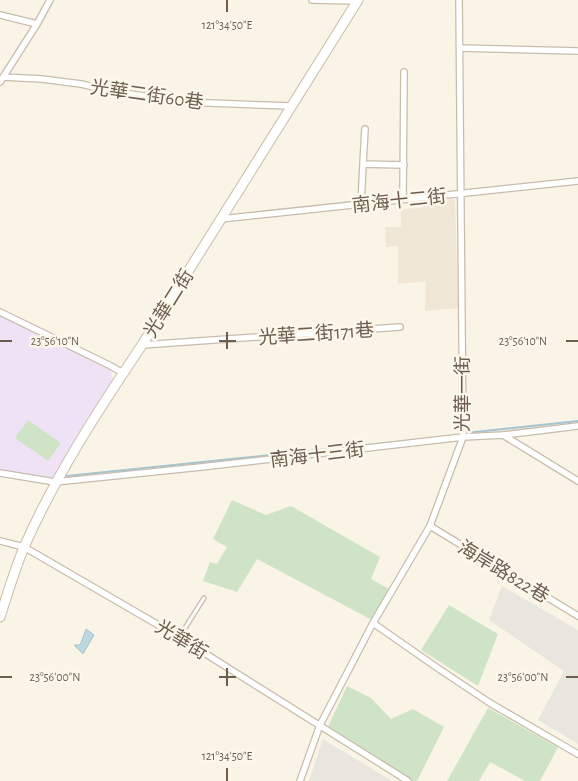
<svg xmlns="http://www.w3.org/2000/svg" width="578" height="781" font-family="'Alegreya Sans','Noto Sans TC',sans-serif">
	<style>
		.residential { fill: #f0e6d5 }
		.industrial { fill: #e9e5df }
		.education { fill: #f0e2f5 }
		.green { fill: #cfe4c6 }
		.water { fill: #bdd7e0; stroke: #a4c5d0 }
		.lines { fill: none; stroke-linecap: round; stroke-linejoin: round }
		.stream { stroke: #a4c5d0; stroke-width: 2 }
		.lane-casing { stroke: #c8bcad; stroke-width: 5.5 }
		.street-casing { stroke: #c8bcad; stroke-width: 8 }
		.secondary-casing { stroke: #cbbdac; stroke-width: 11 }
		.lane { stroke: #fff; stroke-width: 3 }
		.street { stroke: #fff; stroke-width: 5.5 }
		.secondary { stroke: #fff; stroke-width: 9 }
		.ticks { fill: none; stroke: #6e5d4e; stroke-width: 2 }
		.labels { text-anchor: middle; stroke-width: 5; stroke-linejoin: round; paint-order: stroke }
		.street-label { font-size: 19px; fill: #6e5d4e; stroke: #fcf7eb }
		.ticks-label { font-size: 12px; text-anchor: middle; fill: #6e5d4e; stroke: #fcf7eb; stroke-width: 5; stroke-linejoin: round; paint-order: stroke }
	</style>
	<rect width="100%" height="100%" fill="#f9f4e6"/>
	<!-- residential -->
	<path class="residential" d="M455,199L458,308L425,311L426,281L398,284V246L386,247L385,227H401V209L421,208V201Z"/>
	<!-- industrial -->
	<path class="industrial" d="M502,586L578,630V744L538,720L564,671L489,620Z
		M323,739L392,781H309Z"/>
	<!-- education -->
	<path class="education" d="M0,316L109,365L113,381L50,482L0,473Z"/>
	<!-- green -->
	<path class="green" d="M28,420L61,443L48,461L15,438Z
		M232,500L266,515L291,506L380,557L371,579L389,589L372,620L257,559L237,592L203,581L210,562L217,564L227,547L213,539Z
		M449,605L498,634L478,686L421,650Z
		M347,686L371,698L391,719L413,709L444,727L417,781H411L327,729Z
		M488,708L558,747L540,781H525L490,762L479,781H447Z"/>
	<!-- water -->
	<path class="water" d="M86,629L94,635L83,654L74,645H79L81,643Z"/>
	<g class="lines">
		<!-- stream -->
		<path class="stream" d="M466,433L578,421
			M67,476L415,440"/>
		<defs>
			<path id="lane" d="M180,636L204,598"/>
			<path id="street" d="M312,0L357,1
				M0,15L37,24
				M460,48L578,51
				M3,77L42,79L81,84L111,91L182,102L291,106
				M0,82L37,24L50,0
				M363,164L404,165
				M403,199L404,72
				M361,204L363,164L365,129
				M220,219L578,181
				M0,312L109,365L123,373
				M142,345L400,327
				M503,435L578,481
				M0,473L55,482L201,467L463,437L503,435L578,426
				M430,526L578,616
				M0,541L24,547L179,637L408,781
				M373,623L439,669L490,703L578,754
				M300,781L320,725L373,623L430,526L463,437L459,0"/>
			<path id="secondary" d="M0,617C8,593 15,568 25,545C56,475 99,409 142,345L358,0"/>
		</defs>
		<!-- lane casing -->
		<use href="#lane" class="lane-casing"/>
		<!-- street casing -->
		<use href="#street" class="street-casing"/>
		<!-- secondary casing -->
		<use href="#secondary" class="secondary-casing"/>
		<!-- lane -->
		<use href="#lane" class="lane"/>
		<!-- street -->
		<use href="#street" class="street"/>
		<!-- secondary -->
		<use href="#secondary" class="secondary"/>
	</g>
	<!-- ticks -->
	<path class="ticks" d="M227,0V12M227,332V349M0,341H12M219,341H236M566,341H578M227,668V686M0,677H12M219,677H236M566,677H578M227,768V781"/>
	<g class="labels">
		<!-- street labels -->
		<g class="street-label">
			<text transform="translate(147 94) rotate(8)" y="7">光華二街60巷</text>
			<text transform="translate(399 200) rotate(-6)" y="7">南海十二街</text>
			<text transform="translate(168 303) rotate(-58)" y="7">光華二街</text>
			<text transform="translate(316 333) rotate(-4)" y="7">光華二街171巷</text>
			<text transform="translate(462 394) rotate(-90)" y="7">光華一街</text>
			<text transform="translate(317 454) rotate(-7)" y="7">南海十三街</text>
			<text transform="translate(504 571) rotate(31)" y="7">海岸路822巷</text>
			<text transform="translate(182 639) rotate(31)" y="7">光華街</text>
		</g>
	</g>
	<g class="ticks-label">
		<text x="227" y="29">121°34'50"E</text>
		<text x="55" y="345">23°56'10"N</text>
		<text x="523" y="345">23°56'10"N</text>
		<text x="55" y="681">23°56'00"N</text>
		<text x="523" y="681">23°56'00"N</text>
		<text x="227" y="760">121°34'50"E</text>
	</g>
</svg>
